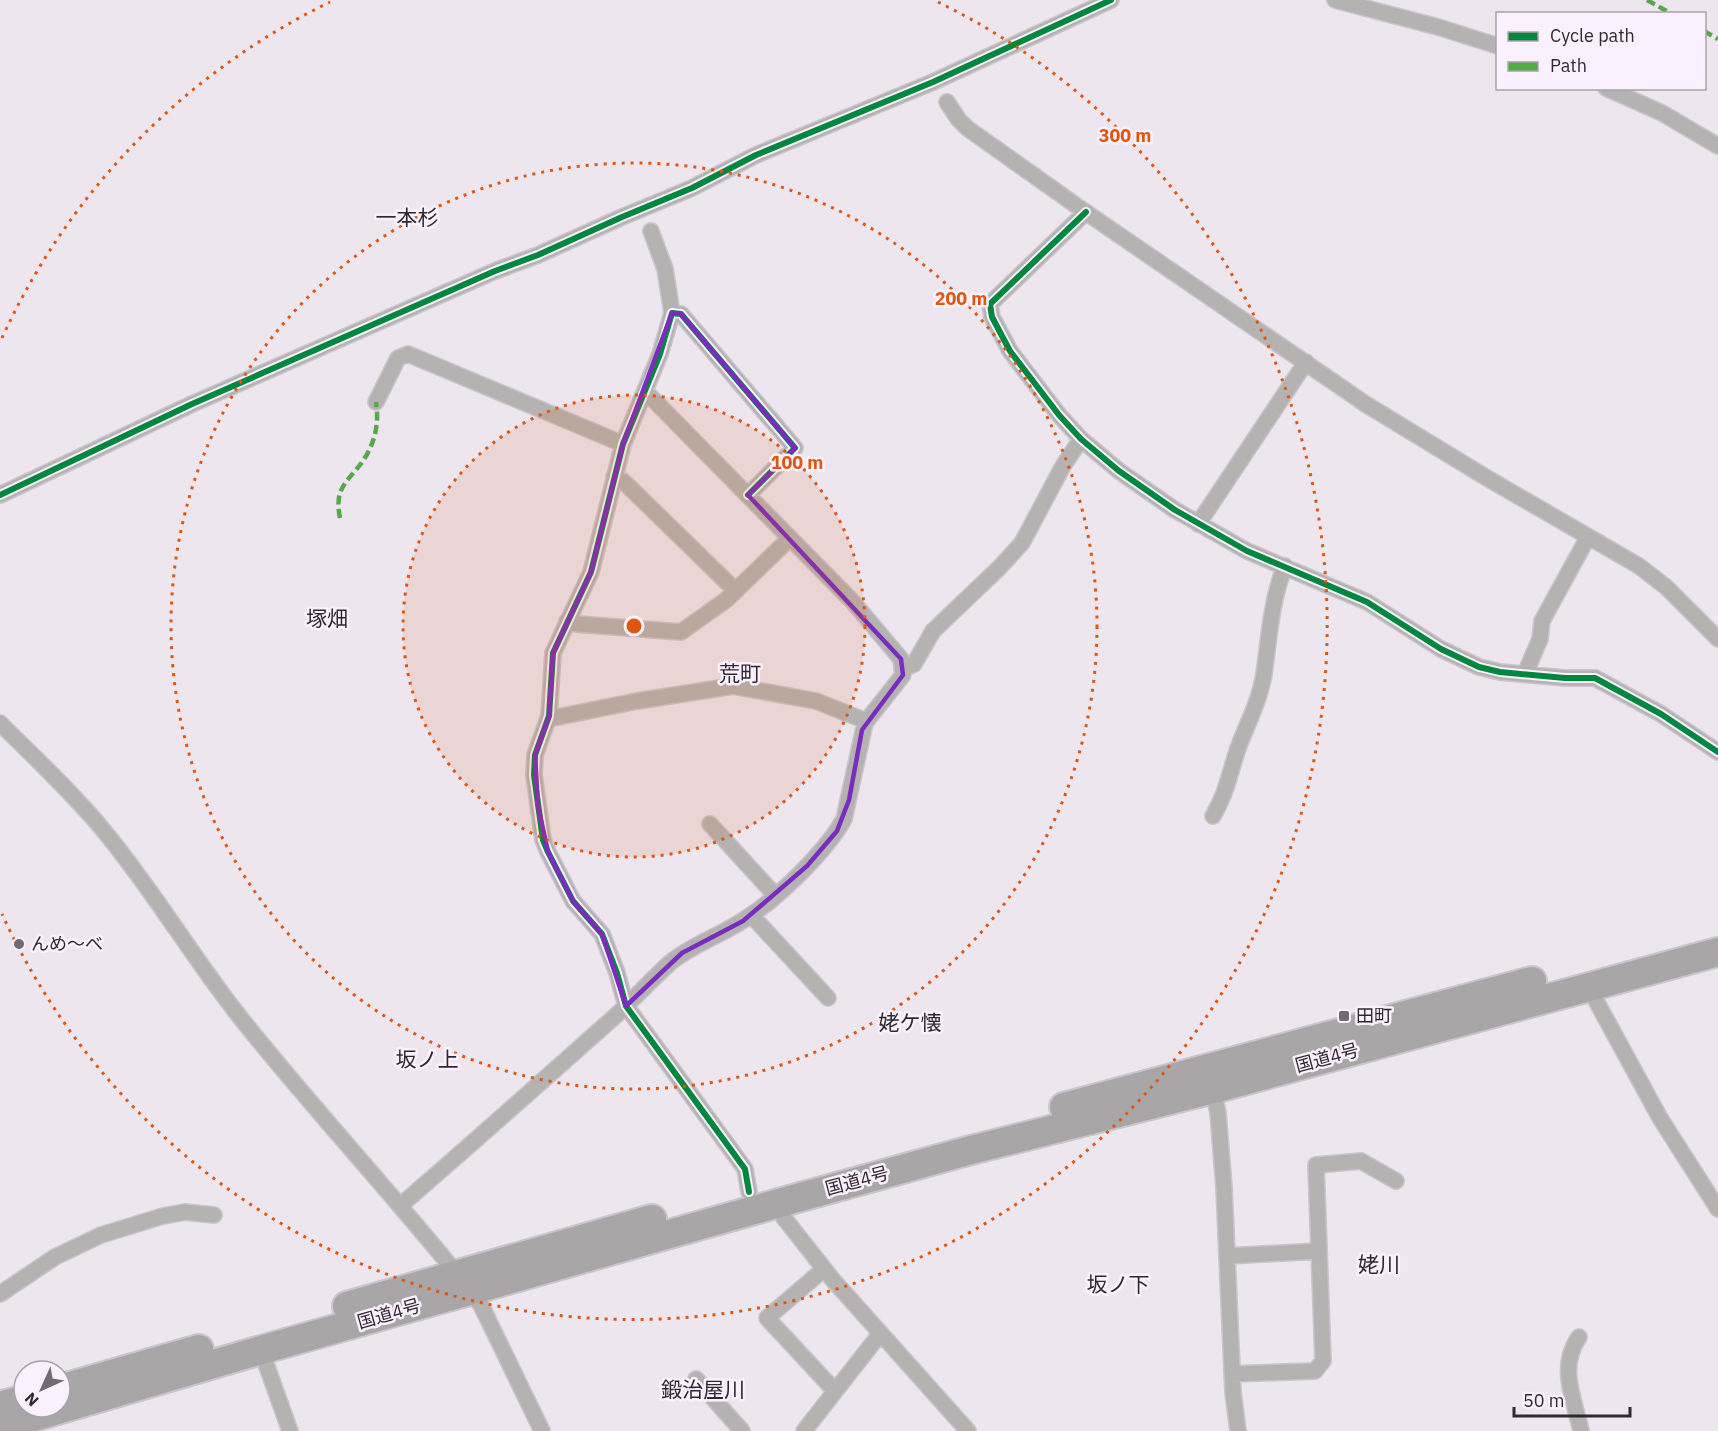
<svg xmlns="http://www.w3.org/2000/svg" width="1718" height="1431" font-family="'IBM Plex Sans','Noto Sans JP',sans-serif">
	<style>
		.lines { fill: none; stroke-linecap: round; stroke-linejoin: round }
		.street-casing { stroke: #cac5cc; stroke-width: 18 }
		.highway-casing { stroke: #cac5cc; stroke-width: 32 }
		.street { stroke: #b5b3b2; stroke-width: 15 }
		.highway { stroke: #a9a6a7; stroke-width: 28 }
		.quiet { stroke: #54ab45; stroke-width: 4.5; stroke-dasharray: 9 4.5; stroke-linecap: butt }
		.cycleway-casing { stroke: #fbf1fe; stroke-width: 10 }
		.cycleway { stroke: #00873e; stroke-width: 6 }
		.marked { fill: none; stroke: #7b2cbf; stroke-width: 4.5; stroke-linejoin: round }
		.ring { fill: none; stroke: #df570e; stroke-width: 3; stroke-dasharray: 3 6 }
		.poi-dot { fill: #716b72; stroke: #fbf1fe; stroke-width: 2 }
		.labels { text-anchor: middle; stroke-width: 5; stroke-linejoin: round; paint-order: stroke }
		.poi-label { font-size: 18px; fill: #2e292f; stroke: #fbf1fe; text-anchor: start }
		.street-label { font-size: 18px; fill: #2e292f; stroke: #fbf1fe }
		.quarter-label { font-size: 21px; fill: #2e292f; stroke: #fbf1fe }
		.centre { fill: #df570e; stroke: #fbf1fe; stroke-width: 3 }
		.ring-label { font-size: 18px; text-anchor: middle; font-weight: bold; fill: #df570e; stroke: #fbf1fe; stroke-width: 5; stroke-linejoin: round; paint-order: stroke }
	</style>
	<rect width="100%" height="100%" fill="#ede6ef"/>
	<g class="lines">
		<defs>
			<path id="street" d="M1335,0L1438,27L1498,46
				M1606,88L1662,113L1718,146
				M947,102L959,120L967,128L1084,211L1367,405L1487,478L1639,566L1666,587L1718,639
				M1086,212L990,304L992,317L1010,351L1059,415L1081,439L1119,471L1175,510L1247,551L1367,602L1441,649L1479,667L1500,672L1565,678H1595L1661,714L1718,752
				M651,231L665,269L672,313
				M376,402L398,358L408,354L623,444
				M614,477L623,481L736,591
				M0,495L192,404L495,271L538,255L622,217L692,188L756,155L933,82L1111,0
				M748,495L795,448L681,314L672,313L660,354L623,444L591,572L553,653L549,716L535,755L534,775L543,840L548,852L573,901L602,934L617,973L626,1006L745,1169L749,1192
				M1198,524L1306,362
				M567,621L577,624L681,632L726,600L790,538
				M902,669L914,664L933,631L999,568L1022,543L1063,466L1081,439
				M1525,674L1540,639L1542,621L1588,537
				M548,719L637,701L733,686L816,701L866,721
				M0,723C35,758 72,792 104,831C154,891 194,960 243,1021C312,1107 387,1188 457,1274L481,1305L542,1431
				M1213,816C1228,791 1230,769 1240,743C1249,720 1260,699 1264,674C1269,639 1271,600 1285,566
				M710,824L775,895
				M751,915L828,998
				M1588,986L1660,1118L1718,1209
				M1212,1084L1218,1113L1224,1188L1233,1392L1238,1431
				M779,1203L784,1218L833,1280L968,1431
				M401,1205C472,1144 542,1081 612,1019C632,1001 651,980 671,962C692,945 719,936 742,921C775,901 825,853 844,819L865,723L903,675L901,659L853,602L645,391
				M1227,1256L1319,1251
				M824,1269L767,1318L835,1391
				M0,1294L55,1257L101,1235L163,1216L185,1212L214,1215
				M1579,1337C1558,1367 1574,1399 1581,1431
				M261,1350L290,1431
				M1232,1374L1315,1371L1323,1361L1316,1165L1361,1161L1396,1181
				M696,1379L742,1431
				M804,1431L880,1334"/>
			<path id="highway" d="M1064,1107L1532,981
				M347,1306L652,1219
				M60,1389L199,1349
				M0,1406L24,1399
				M0,1427L261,1350L779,1203L971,1150L1214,1089L1718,952"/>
		</defs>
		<!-- street casing -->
		<use href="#street" class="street-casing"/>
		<!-- highway casing -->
		<use href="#highway" class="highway-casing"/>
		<!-- street -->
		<use href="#street" class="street"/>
		<!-- highway -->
		<use href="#highway" class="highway"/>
		<!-- quiet -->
		<path class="quiet" d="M1647,0L1672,14
			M1704,31L1718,39
			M340,518C333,484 351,481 366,456C376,439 379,421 376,402"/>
		<defs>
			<path id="cycleway" d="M1086,212L990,304L992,317L1010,351L1059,415L1081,439L1119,471L1175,510L1247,551L1367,602L1441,649L1479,667L1500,672L1565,678H1595L1661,714L1718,752
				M0,495L192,404L495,271L538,255L622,217L692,188L756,155L933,82L1111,0
				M748,495L795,448L681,314L672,313L660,354L623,444L591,572L553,653L549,716L535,755L534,775L543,840L548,852L573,901L602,934L617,973L626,1006L745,1169L749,1192"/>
		</defs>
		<!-- cycleway casing -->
		<use href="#cycleway" class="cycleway-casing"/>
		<!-- cycleway -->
		<use href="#cycleway" class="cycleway"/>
	</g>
	<!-- marked area -->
	<path class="marked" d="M672,313L681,314L795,448L748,495L901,659L903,675L862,730L849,800L837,831L807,866L743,921L682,953L626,1006L602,934L573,901L548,852L538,806L535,755L549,716L553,653L591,572L623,444Z"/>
	<!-- distance rings -->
	<circle cx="634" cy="626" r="231" fill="#df570e" fill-opacity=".12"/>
	<g class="ring">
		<circle cx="634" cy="626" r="231"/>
		<circle cx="634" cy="626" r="463"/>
		<path d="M2 338A694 694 0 0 1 330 2M938 2A694 694 0 1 1 2 914"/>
	</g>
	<!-- markers -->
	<g class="poi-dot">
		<circle cx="19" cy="944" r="6"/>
		<rect x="1338" y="1010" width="12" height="12" rx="3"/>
	</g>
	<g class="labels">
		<!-- poi labels -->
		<g class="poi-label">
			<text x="31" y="950">んめ～べ</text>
			<text x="1356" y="1022">田町</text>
		</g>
		<!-- street labels -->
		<g class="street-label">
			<text transform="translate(1327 1058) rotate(-15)" y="6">国道4号</text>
			<text transform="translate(857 1181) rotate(-15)" y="6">国道4号</text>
			<text transform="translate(389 1314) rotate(-16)" y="6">国道4号</text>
		</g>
		<!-- quarter labels -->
		<g class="quarter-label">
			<text x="407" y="225">一本杉</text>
			<text x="327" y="626">塚畑</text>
			<text x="740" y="681">荒町</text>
			<text x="910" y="1030">姥ケ懐</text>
			<text x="427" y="1067">坂ノ上</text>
			<text x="1379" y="1272">姥川</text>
			<text x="1118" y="1292">坂ノ下</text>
			<text x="703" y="1397">鍛治屋川</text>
		</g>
	</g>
	<circle cx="634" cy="626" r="9" class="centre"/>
	<g class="ring-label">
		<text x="1125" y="142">300 m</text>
		<text x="961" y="305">200 m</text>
		<text x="797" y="469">100 m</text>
	</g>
	<!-- legend -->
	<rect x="1496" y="12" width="210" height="78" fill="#fbf1fe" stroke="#a9a1ab" stroke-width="1.5"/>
	<rect x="1508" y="32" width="30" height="9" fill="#00873e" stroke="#a9a1ab" stroke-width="1.5"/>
	<text x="1550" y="42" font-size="18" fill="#2e292f">Cycle path</text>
	<rect x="1508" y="62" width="30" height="9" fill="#54ab45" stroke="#a9a1ab" stroke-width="1.5"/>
	<text x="1550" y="72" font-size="18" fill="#2e292f">Path</text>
	<!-- north arrow -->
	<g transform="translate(42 1389) rotate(225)"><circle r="28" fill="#fbf1fe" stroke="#a9a1ab" stroke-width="1.5"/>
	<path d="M0-4.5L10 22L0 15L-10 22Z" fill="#716b72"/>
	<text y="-9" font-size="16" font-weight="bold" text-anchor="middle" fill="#2e292f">N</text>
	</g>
	<!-- scale -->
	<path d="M1514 1407v9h116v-9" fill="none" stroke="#2e292f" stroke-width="3"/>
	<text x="1523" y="1407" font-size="18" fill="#2e292f" stroke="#fbf1fe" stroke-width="4.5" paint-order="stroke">50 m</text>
</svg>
